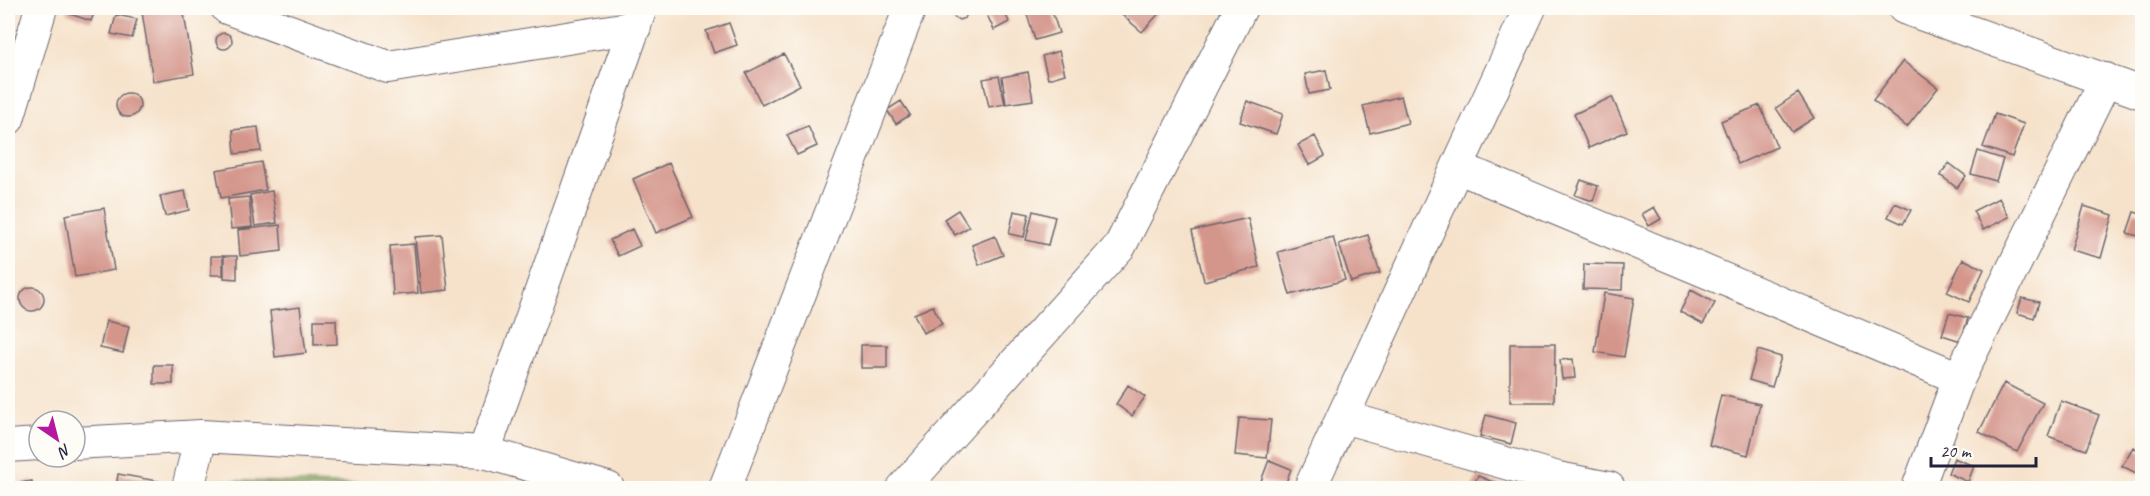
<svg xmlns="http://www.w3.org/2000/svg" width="2150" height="496" font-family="Caveat,sans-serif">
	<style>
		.forest { fill: #92ad60; stroke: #5a684e; stroke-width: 1.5 }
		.building { fill: #d4958b }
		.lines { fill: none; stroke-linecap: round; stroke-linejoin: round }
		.minor-casing { stroke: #6c656d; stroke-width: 34 }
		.minor { stroke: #fff; stroke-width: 32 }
	</style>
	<rect width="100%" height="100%" fill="#fdfcf7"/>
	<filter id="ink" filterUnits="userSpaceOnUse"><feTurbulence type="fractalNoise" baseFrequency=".0167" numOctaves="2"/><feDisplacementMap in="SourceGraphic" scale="12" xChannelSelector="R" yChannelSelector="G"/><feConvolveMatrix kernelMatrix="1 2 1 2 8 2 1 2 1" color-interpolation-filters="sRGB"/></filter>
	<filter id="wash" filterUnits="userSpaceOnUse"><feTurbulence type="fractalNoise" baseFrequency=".008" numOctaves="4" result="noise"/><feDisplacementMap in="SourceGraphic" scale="24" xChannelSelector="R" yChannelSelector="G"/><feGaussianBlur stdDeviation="1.35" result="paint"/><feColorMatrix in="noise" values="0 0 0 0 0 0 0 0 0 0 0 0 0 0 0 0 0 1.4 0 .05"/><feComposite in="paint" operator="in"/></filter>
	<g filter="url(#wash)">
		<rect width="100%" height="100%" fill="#f6e2cb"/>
		<!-- forest -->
		<path class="forest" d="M212,480L365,485L366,488H210Z"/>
		<g id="blocks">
			<!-- building -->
			<path class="building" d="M69,8H96L91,21L67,13Z
				M167,8H183L194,74L153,81L142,12Z
				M949,8H970V9L965,18L959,20L950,14Z
				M984,8H1003L1009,22L994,30Z
				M1025,8H1051L1059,33L1035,40Z
				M1114,8H1164L1142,32Z
				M116,15L137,19L132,38L111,34Z
				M729,23L737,45L714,53L706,31Z
				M216 41a8 8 0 1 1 16 0a8 8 0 1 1-16 0Z
				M1059,51L1065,74L1048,79L1042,56Z
				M784,54L800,85L762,105L746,73Z
				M1903,61L1938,88L1907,127L1873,100Z
				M1326,70L1330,90L1309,94L1305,74Z
				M1028,72L1033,100L1006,104L1002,77Z
				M999,76L1005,104L989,107L983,79Z
				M1798,93L1814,118L1792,132L1776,108Z
				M116 105a12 12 0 1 1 24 0a12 12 0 1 1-24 0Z
				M1401,96L1408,123L1370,133L1363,106Z
				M1612,97L1627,131L1589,148L1574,114Z
				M901,101L910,115L896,124L887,110Z
				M1247,101L1283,114L1276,134L1240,122Z
				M1760,105L1777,147L1738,164L1721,121Z
				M1995,114L2024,124L2012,157L1983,147Z
				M808,126L817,146L797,155L787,135Z
				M258,127L261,151L235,154L233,130Z
				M1315,136L1325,156L1309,165L1298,145Z
				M1978,151L2003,159L1996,181L1971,174Z
				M261,162L266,190L221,198L216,170Z
				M669,163L693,217L656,233L633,179Z
				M1949,163L1966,176L1957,188L1940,175Z
				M1581,180L1598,186L1593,201L1575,195Z
				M185,191L189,210L165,216L160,196Z
				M272,191L277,223L255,226L250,195Z
				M249,197L252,227L231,229L228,199Z
				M1999,198L2009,217L1983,230L1973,211Z
				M1895,203L1911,210L1903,224L1888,217Z
				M2084,206L2113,215L2101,258L2071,250Z
				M1654,207L1661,219L1649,226L1642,214Z
				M104,208L114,270L75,277L65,215Z
				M958,210L969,227L955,235L944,219Z
				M1014,211L1029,214L1024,237L1009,234Z
				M1033,211L1055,217L1048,245L1026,240Z
				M2134,212L2142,214V237L2127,233Z
				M1248,218L1259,267L1204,281L1192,231Z
				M280,225L282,251L240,256L238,230Z
				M632,229L640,246L618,256L610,240Z
				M442,235L448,290L421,293L415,237Z
				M1368,235L1380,273L1351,282L1339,244Z
				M995,236L1003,255L979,265L972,245Z
				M1333,237L1345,280L1290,295L1278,252Z
				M414,244L418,293L393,295L390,246Z
				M211,256H223V275H211Z
				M224,256H237V279L224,278Z
				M1963,259L1984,269L1969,302L1947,292Z
				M1584,264L1623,265L1622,290L1583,289Z
				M20 299a12 12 0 1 1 24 0a12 12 0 1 1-24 0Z
				M1691,290L1715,303L1703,324L1680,312Z
				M1604,293L1634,298L1624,357L1595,352Z
				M2022,298L2039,302L2034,318L2017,313Z
				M933,306L942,324L923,333L914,314Z
				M300,307L306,353L275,357L270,311Z
				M1949,313L1968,318L1961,341L1942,335Z
				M314,320H336L337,344L314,345Z
				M106,321L129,326L123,353L100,348Z
				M1510,344H1555L1554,402H1510Z
				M861,345H887V368H861Z
				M1758,350L1781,357L1772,387L1749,380Z
				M1573,359L1575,378L1562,379L1560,360Z
				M154,365H173V384H154Z
				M2004,383L2043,403L2017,452L1979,432Z
				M1128,385L1145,397L1132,416L1116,404Z
				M1721,395L1760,404L1748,455L1709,445Z
				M2061,401L2099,415L2086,450L2048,436Z
				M1486,415L1516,423L1511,444L1480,436Z
				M1239,418L1271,420L1267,458L1235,455Z
				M2133,447L2142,452V466L2138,474L2122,466Z
				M1954,458L1974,466L1968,482L1948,473Z
				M1269,460L1291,469L1284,488L1261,481Z
				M118,474L163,482L161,488H116Z
				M1478,476L1508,488H1472Z
				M32,481L33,488H21V483Z"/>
		</g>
	</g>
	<g filter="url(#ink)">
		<use href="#blocks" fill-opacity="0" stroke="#6c656d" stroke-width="1.5"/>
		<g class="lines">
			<defs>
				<path id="minor" d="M227,8L388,67L635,27
					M1904,8L2142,93
					M8,119L41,8
					M1457,167L1959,378L1918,488
					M1959,378L2106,79
					M1343,417L1558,478L1609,488
					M75,443L201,436L484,452L608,488
					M8,446L39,444
					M484,452L641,8
					M188,488L201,436
					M725,488L910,8
					M903,488L1120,246L1241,8
					M1310,488L1530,8"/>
			</defs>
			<!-- minor casing -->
			<use href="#minor" class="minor-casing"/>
			<!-- minor -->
			<use href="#minor" class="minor"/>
		</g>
	</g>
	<!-- margin -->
	<rect width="2150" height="496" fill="none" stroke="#fdfcf7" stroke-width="30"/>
	<!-- north arrow -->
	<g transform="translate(57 439) rotate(145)"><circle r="28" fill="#fdfcf7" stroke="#a5a5ac" stroke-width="1.5"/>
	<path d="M0-4.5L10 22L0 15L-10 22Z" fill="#b5179e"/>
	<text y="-9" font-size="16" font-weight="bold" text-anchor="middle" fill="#22223b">N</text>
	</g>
	<!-- scale -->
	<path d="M1931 457v9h105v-9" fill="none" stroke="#22223b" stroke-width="3"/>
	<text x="1940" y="457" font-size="18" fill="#22223b" stroke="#fdfcf7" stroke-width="4.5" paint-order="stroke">20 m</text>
</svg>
